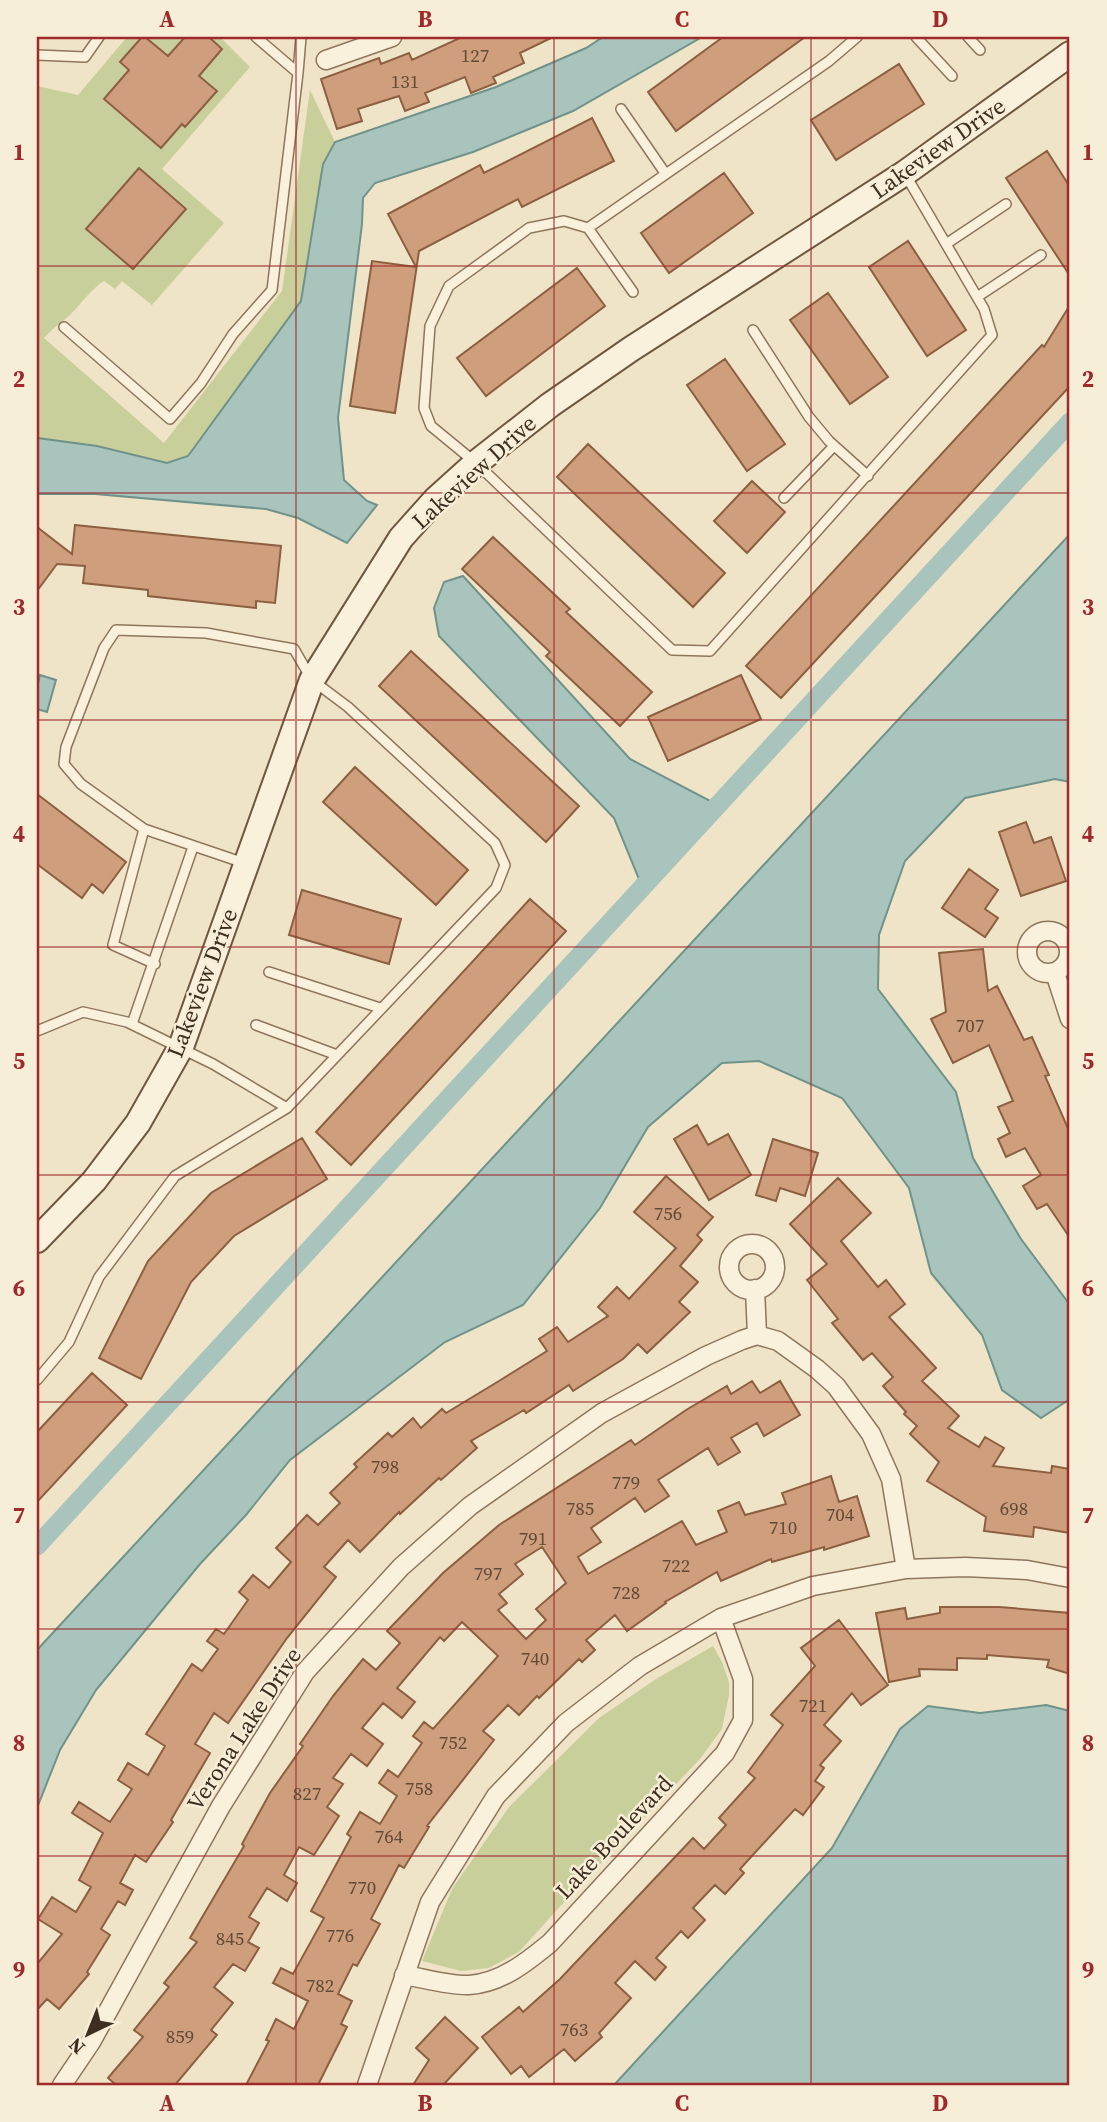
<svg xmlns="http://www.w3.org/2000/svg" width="1107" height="2122" font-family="'Source Serif 4',serif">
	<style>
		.green { fill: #c9cf9b }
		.water { fill: #a9c4bc; stroke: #6f938a; stroke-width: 2 }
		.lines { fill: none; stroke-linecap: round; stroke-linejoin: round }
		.canal { stroke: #a9c4bc; stroke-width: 19 }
		.building { fill: #cf9f7d; stroke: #8d5f41; stroke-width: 2; fill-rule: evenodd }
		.lane-casing { stroke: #8d765c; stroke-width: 12 }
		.street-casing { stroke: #8d765c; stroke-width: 21 }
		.secondary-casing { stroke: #6f573f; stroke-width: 28 }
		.lane { stroke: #faf1dc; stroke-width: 9 }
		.street { stroke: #faf1dc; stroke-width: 18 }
		.secondary { stroke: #faf1dc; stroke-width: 24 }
		.grid { fill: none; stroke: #9e2a2b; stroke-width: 2; stroke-opacity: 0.55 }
		.labels { text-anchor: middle; stroke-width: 5; stroke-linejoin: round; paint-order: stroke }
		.number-label { font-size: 19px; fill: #624a37 }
		.street-label { font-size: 23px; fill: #3d2e20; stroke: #f7eed8 }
		.neatline { fill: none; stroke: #9e2a2b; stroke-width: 2.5 }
		.grid-label { font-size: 23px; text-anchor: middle; font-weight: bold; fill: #9e2a2b }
	</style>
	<rect width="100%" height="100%" fill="#f0e4c8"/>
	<!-- green -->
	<path class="green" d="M127,37H220L250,67L162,169L224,223L152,305L122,281L115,289L104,281C90,290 82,303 71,314C61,323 54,327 44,338L164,443L282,291L310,90L335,142L323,164L301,301L188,457L167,464L97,446L37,438V86L78,95Z
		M713,1646L722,1662L729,1682V1695L722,1729L700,1759L565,1901L519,1952L489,1968L461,1971L422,1961L452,1889L509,1807L599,1718L656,1679Z"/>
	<!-- water -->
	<path class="water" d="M603,37H702L573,111L473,152L375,183L363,198L362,224L338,418L344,480L367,501L377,505L347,543L298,518L266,509L95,494H37V438L97,446L167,463L188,456L301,301L323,164L335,142L496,87L586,48Z
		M1070,534V782L1055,779L965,798L905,861L879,935L878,989L956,1092L973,1158L1021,1239L1070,1305V1399L1041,1418L1002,1390L982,1335L931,1273L909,1188L842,1098L759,1061L722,1063L648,1127L600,1208L523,1305L445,1342L290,1460L246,1515L200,1564L96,1690L60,1750L37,1808V1650Z
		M463,576L630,759L718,805L643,889L614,818L439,636L434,608L444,582Z
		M40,675L56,680L47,712L37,709V688Z
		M1046,1705L1070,1711V2085H614L832,1848L900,1729L928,1706L980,1713Z"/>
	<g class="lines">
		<!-- canal -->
		<path class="canal" d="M37,1546L1070,422"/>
	</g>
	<!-- building -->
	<path class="building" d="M142,37H145L168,56L185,37H209L222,49L199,76L217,91L185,127L182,124L161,148L104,99L129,70L120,62Z
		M462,37H553L520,53L524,63L493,77L496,83L471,93L465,77L425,93L429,102L405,111L399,96L358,109L362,121L337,129L321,79L379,58L381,64L409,53L412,60Z
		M723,37H805L676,131L648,92Z
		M899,64L924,104L836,160L811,120Z
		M592,118L614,161L522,207L518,199L419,251L395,413L350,406L372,261L416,267L388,214L480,165L484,173Z
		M1047,151L1070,187V276L1006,178Z
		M139,168L186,209L133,269L86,229Z
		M724,173L753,213L669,273L641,233Z
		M908,241L966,330L927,356L869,267Z
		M577,268L605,306L486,396L457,358Z
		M828,293L888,377L850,404L790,320Z
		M1070,305V386L781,698L746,666L1042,345L1044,347Z
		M725,359L785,444L747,471L687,385Z
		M588,444L725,573L693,607L557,477Z
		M752,481L785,512L747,553L714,521Z
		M75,525L281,546L275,603L256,601V608L148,596V590L83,583L85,566L57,564L37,591V527L72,554Z
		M493,537L570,609L566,612L652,692L620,726L546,656L550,652L462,569Z
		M411,651L579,806L546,842L379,686Z
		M741,675L761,719L668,761L648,717Z
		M355,767L468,870L436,905L323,802Z
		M37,794L126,862L103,893L92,884L82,898L37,864Z
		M1026,822L1034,843L1051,837L1066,881L1021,896L999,832Z
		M969,869L998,890L985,909L998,918L985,937L942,908Z
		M302,890L401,919L389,964L289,935Z
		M530,899L566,931L351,1165L316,1132Z
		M983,949L988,991L997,986L1024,1040L1032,1037L1049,1075L1045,1076L1070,1133V1238L1047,1204L1037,1209L1023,1186L1041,1175L1025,1148L1006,1157L998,1139L1010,1133L998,1107L1013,1101L989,1045L953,1063L931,1019L946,1012L939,953Z
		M697,1125L708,1145L728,1134L751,1175L709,1200L674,1139Z
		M302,1138L327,1179L234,1236L191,1282L141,1379L99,1358L148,1261L211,1193Z
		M773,1139L818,1153L805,1196L780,1188L776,1201L756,1195Z
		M666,1176L713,1217L697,1235L702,1240L680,1266L698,1282L679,1302L690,1312L647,1353L638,1344L623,1359L573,1391L569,1385L526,1413L524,1410L471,1441L477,1448L441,1480L439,1478L400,1514L399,1512L360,1552L348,1540L324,1567L336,1577L287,1638L228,1723L214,1713L195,1744L210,1753L171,1820L173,1822L146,1862L135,1855L120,1883L133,1890L125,1905L118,1901L101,1929L110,1935L87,1972L89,1974L59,2009L47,1999L37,2010V1964L62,1934L38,1919L52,1897L76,1912L91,1887L79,1880L103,1833L72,1813L79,1802L110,1822L132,1789L118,1780L128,1763L148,1775L165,1746L146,1734L192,1664L202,1671L218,1649L207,1641L216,1629L224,1634L248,1600L239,1592L253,1575L269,1588L291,1562L276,1548L307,1515L318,1525L340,1503L330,1493L357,1467L354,1464L388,1433L392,1437L413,1418L421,1428L442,1409L446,1413L499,1381L547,1351L539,1339L557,1327L568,1342L608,1316L598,1307L617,1287L629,1299L676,1248L634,1212Z
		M838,1178L871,1213L841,1241L878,1287L886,1280L905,1304L889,1317L936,1368L922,1381L959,1416L948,1428L979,1447L985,1437L1004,1448L993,1466L1051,1473L1052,1466L1070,1469V1533L1034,1527L1033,1537L984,1531L986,1517L927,1481L939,1462L910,1434L917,1426L904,1414L906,1412L883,1386L893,1377L872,1353L863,1360L832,1323L838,1319L807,1280L827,1264L790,1224Z
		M92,1373L127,1405L37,1502V1432Z
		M752,1381L760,1393L780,1381L800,1415L764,1436L757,1423L731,1438L740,1452L718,1465L708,1448L658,1480L669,1496L645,1512L635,1498L591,1528L601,1542L578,1557L588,1574L682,1521L696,1545L727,1532L718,1511L739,1502L745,1515L786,1504L782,1493L831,1476L839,1502L857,1496L869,1536L824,1550V1547L772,1562L771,1559L721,1581L717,1572L665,1602L666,1603L627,1631L615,1615L586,1640L595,1650L582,1662L579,1659L539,1698L537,1696L519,1715L508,1705L483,1731L494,1740L427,1826L429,1827L404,1868L399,1865L371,1919L380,1924L357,1966L353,1964L338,1994L352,2001L341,2024L347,2027L318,2085H246L269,2041L266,2040L276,2019L294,2029L308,2001L273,1983L281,1968L293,1974L324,1918L311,1911L351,1837L347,1834L360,1812L380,1824L397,1796L379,1783L388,1770L398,1777L422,1743L413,1736L424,1722L433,1729L498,1656L462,1622L444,1641L440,1637L397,1688L415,1702L402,1718L383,1703L362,1728L383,1744L367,1766L351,1754L333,1778L343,1784L327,1807L339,1816L314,1855L299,1847L284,1875L297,1883L287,1901L267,1888L249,1917L259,1923L248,1942L259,1948L245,1971L233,1964L214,1987L233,2003L211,2030L217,2035L175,2085H116L108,2078L143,2037L134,2030L169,1987L164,1983L197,1942L190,1938L244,1846L242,1844L270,1793L303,1746L300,1744L333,1696L363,1659L376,1670L400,1643L387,1631L443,1573L499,1525L631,1440L635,1445L686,1410L727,1386L731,1394ZM542,1547L566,1583L536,1609L546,1620L526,1639L498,1610L507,1603L499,1594L523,1574L515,1564Z
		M940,1607H999L1070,1613V1674L1047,1667L1049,1660L987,1655V1659L957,1658V1670L919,1669L920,1676L889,1682L876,1613L905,1608L907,1619L940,1613Z
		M839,1620L888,1685L861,1705L852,1693L824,1725L841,1741L820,1765L824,1768L815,1781L824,1787L803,1815L795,1809L740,1869L744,1873L725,1894L715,1885L693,1908L705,1920L688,1938L681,1931L656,1958L666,1967L655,1980L635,1961L615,1983L631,1998L599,2033L602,2037L575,2061L564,2049L529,2077L521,2066L511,2074L482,2037L519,2007L523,2012L560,1979L693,1838L704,1849L726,1825L719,1818L755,1778L748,1772L783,1725L771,1715L815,1666L801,1648Z
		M445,2017L478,2048L443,2085H413L429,2060L416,2048Z"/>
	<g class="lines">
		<defs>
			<path id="lane" d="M857,37L829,61L588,228L564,221L529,228L449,286L430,326L424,408L431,426L476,463L672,650L710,651L992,335L984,309L905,174
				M916,37L952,76
				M968,37L980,50
				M37,55L85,57L99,37
				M298,73L301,37
				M621,109L665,173
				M588,228L633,292
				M946,244L1006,204
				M977,297L1041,255
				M64,327L170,419L201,383L233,334L272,290L298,73L256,37
				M753,330L809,417L829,441L868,476
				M784,498L834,446
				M144,829L113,945L155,964
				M269,972L380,1008
				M132,1024L193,847
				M256,1025L337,1055
				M37,1031L83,1012L127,1022L213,1064L287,1108
				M37,1380L69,1342L99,1277L175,1176L287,1108L496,888L505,865L495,843L348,707L312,680L294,649L206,633L116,630L104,648L66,747L64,764L81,784L144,829L244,863"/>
			<path id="street" d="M326,60L392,37
				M1027 952a21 21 0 1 1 42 0a21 21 0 1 1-42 0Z
				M1055,973L1070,1019
				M729 1267a23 23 0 1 1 46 0a23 23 0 1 1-46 0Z
				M755,1289L757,1335
				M404,1975C423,1978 450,1986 469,1985C501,1983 527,1962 550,1943L725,1753L743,1720V1679L721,1618
				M62,2085L91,2042L221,1806L305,1672L401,1567L470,1506L602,1413L706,1356L742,1340L757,1335L778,1341L817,1369L836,1386L871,1434L891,1479L906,1569
				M367,2085L430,1902L496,1796L566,1723L640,1666L721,1618L813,1586L906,1569L965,1567L1027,1570L1070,1578"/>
			<path id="secondary" d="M37,1240L94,1181L138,1123L181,1047L312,680L401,538L435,500L476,463L550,405L631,349L905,173L1070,54"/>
		</defs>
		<!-- lane casing -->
		<use href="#lane" class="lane-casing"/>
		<!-- street casing -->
		<use href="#street" class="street-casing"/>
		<!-- secondary casing -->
		<use href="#secondary" class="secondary-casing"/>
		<!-- lane -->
		<use href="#lane" class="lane"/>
		<!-- street -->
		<use href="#street" class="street"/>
		<!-- secondary -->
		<use href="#secondary" class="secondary"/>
	</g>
	<!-- grid -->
	<path class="grid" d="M296,37V2085M554,37V2085M811,37V2085M37,266H1070M37,493H1070M37,720H1070M37,947H1070M37,1175H1070M37,1402H1070M37,1629H1070M37,1856H1070"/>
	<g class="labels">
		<!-- number labels -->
		<g class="number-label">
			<text x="475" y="62">127</text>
			<text x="405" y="88">131</text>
			<text x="970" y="1032">707</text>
			<text x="668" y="1220">756</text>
			<text x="385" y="1473">798</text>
			<text x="626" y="1489">779</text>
			<text x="580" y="1515">785</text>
			<text x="1014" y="1515">698</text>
			<text x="840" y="1521">704</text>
			<text x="783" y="1534">710</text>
			<text x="533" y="1545">791</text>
			<text x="676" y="1572">722</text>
			<text x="488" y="1580">797</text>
			<text x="626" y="1599">728</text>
			<text x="535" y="1665">740</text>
			<text x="813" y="1712">721</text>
			<text x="453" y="1749">752</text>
			<text x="419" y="1795">758</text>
			<text x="307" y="1800">827</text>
			<text x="389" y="1843">764</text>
			<text x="362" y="1894">770</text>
			<text x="340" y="1942">776</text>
			<text x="230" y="1945">845</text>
			<text x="320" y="1992">782</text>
			<text x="574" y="2036">763</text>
			<text x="180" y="2043">859</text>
		</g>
		<!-- street labels -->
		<g class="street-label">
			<text transform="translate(938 148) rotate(-35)" y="8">Lakeview Drive</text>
			<text transform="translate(474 472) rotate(-42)" y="8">Lakeview Drive</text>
			<text transform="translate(202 983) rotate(-69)" y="8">Lakeview Drive</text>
			<text transform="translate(244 1729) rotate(-57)" y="8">Verona Lake Drive</text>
			<text transform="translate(614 1837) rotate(-47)" y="8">Lake Boulevard</text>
		</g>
	</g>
	<!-- border -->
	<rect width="1107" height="2122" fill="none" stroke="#f7eed8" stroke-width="77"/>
	<!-- north arrow -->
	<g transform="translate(88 2034) rotate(223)" stroke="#f7eed8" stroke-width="5" paint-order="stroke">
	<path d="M0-5L12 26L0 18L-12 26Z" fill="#3d2e20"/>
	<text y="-10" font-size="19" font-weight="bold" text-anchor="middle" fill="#3d2e20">N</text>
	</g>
	<rect x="38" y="38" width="1030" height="2046" class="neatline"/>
	<g class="grid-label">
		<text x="167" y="27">A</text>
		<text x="425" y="27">B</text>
		<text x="682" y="27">C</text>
		<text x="940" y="27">D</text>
		<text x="19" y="160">1</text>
		<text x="1088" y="160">1</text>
		<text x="19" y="387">2</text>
		<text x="1088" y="387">2</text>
		<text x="19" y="615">3</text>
		<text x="1088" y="615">3</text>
		<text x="19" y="842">4</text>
		<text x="1088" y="842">4</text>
		<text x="19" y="1069">5</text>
		<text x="1088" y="1069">5</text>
		<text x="19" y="1296">6</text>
		<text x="1088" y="1296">6</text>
		<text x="19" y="1523">7</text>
		<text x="1088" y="1523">7</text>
		<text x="19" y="1751">8</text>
		<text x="1088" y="1751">8</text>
		<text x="19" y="1978">9</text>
		<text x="1088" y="1978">9</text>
		<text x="167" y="2111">A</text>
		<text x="425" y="2111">B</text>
		<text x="682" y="2111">C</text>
		<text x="940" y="2111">D</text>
	</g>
</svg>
